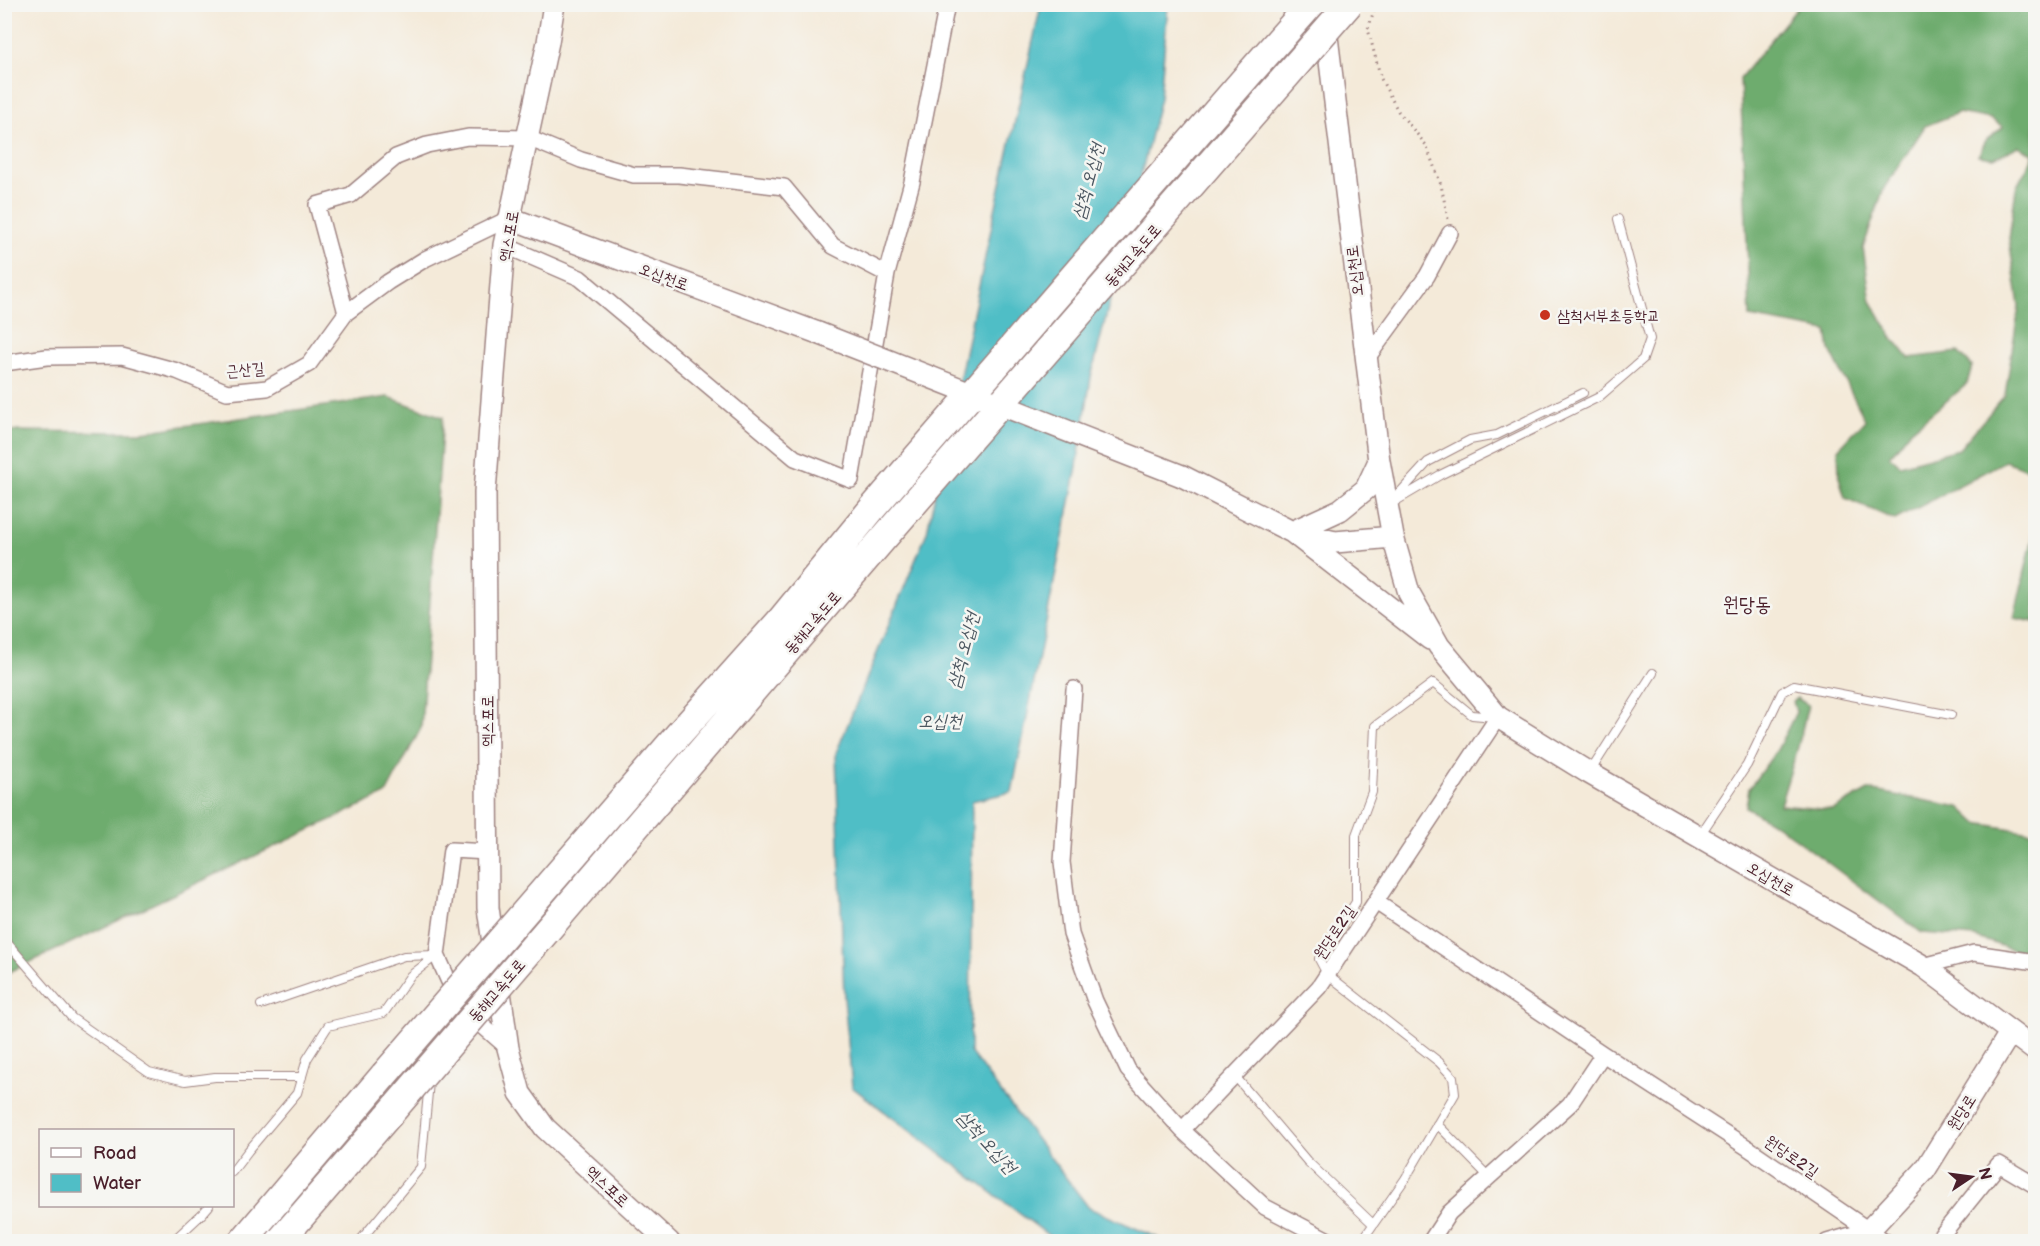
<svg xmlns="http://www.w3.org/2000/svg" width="2040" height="1246" font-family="'Balsamiq Sans','Poor Story',sans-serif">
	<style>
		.forest { fill: #6eac6e; stroke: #5c664c; stroke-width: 1.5; fill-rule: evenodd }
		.water { fill: #50bec6; stroke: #4d6e78; stroke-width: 1.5 }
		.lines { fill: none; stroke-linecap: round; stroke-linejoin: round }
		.lane-casing { stroke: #9f8482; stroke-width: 10 }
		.street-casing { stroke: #9f8482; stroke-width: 18 }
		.secondary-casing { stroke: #9f8482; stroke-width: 24 }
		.highway-casing { stroke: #9f8482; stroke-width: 30 }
		.path { stroke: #9f8482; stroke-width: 3; stroke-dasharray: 1.5 4.5; stroke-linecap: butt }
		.lane { stroke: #fff; stroke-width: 8 }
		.street { stroke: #fff; stroke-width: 15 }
		.secondary { stroke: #fff; stroke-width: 21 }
		.highway { stroke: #fff; stroke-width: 27 }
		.secondary-bridge-casing { stroke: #9f8482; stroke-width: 24; stroke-linecap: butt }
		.highway-bridge-casing { stroke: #9f8482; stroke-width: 30; stroke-linecap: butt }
		.secondary-bridge { stroke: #fff; stroke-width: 21 }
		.highway-bridge { stroke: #fff; stroke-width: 27 }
		.poi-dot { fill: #c8321e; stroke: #f6f6f2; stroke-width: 2 }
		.labels { text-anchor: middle; stroke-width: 5; stroke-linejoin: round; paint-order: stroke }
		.street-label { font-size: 16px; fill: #4a1f2b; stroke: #f6f6f2 }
		.poi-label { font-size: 16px; fill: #4a1f2b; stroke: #f6f6f2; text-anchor: start }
		.water-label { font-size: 18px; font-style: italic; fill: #4c5761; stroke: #f6f6f2 }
		.quarter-label { font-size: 20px; fill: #4a1f2b; stroke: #f6f6f2 }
	</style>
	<rect width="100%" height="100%" fill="#f6f6f2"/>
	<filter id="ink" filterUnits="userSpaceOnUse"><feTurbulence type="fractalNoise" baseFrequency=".0167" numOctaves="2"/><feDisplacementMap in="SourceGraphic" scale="12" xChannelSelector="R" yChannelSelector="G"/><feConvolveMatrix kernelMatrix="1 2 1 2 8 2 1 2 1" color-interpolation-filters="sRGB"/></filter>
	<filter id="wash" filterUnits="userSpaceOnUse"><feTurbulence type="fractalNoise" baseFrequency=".008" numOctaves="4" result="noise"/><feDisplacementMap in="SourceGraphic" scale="24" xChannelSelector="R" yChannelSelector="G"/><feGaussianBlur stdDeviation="1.35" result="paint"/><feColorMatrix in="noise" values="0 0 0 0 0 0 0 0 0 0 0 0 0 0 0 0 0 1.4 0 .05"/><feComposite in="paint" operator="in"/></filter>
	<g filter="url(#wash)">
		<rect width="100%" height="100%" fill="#f4ead9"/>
		<!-- forest -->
		<path class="forest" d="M1803,4L2035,5V622L2014,618L2033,537L2035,472L2005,461L1895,520L1845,498L1839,477L1838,449L1865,420L1830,350L1827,331L1750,317L1740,78L1798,7ZM1958,113L1991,119L2003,127L1986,140L1978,156L1994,158L2019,146L2034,155L2016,188L2009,239L2019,306L2005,395L1959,449L1900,465L1890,456L1909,432L1967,384L1972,366L1958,352L1909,358L1892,337L1871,301L1863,248L1884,188L1925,126Z
			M388,397L443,417L421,728L386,794L5,974L4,431L142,432Z
			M1797,698L1808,705L1798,747L1780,805L1833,810L1868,790L1960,807L1977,823L2035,833V957L1974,937L1922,933L1784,830L1746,807L1749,788L1777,750L1796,712L1793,701Z"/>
		<!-- water -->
		<path class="water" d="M1041,5H1168L1160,98L1091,377L1076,472L1012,792L972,801L970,1052L1089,1208L1165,1241H1056L852,1087L844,997L836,753L927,532L994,215Z"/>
	</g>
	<g filter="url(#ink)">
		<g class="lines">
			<defs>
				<path id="lane" d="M1394,499L1428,462L1470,440L1497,435L1583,393
					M1389,505L1440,475L1599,397L1643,359L1650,339L1618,219
					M1590,772L1653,673
					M1700,835L1747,765L1782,692L1794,685L1951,715
					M4,939L72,1018L149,1072L185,1081L215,1077H302
					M261,1005L404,956L437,955
					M432,1049V1044L455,1012
					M1234,1075L1307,1161L1373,1224
					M1437,1124L1489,1177
					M232,1172L248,1151L297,1093L307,1059L328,1026L384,1013L410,976L437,955
					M172,1242L203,1213L209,1206
					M359,1242L421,1167L429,1082
					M1361,1242L1405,1179L1455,1094L1453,1077L1439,1062L1327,974L1319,959L1356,902V835L1372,792L1375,726L1433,683L1472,715L1494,717"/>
				<path id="street" d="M504,245L580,278L795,458L851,480L887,274L912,182L947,4
					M346,313L317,205L351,195L396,157L427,145L468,137L528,138L581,160L634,175H679L784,187L833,246L887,274
					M1365,361L1427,276L1450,233
					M4,363L47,357L122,356L177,371L227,392L267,388L309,364L346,313L388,282L425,259L510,218
					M1074,689L1062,862L1071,934L1095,1001L1128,1070L1182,1130L1265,1207L1332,1242
					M488,852L451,850L437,955L460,1006L508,1048
					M1376,902L1603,1054L1748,1148L1886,1242
					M1923,966L1974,953L2036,962
					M1182,1130L1319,987L1498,717
					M1430,1242L1449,1213L1570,1104L1603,1054
					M1827,1242L1868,1230
					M1936,1242L1999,1164L2036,1186"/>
				<path id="secondary" d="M554,4L548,42L504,245L485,492L488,908L508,1048L520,1093L545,1128L669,1242
					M1323,4L1379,461L1393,537L1409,593L1439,646L1498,717L1589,773L1923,966L2036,1051
					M510,218L818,333
					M1379,461L1366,489L1340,510L1292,532L1430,639
					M1182,476L1292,532L1335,542L1393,537
					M1858,1242L1925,1170L2010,1033"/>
				<path id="highway" d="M242,1242L384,1075
					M279,1242L388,1116"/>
			</defs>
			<!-- lane casing -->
			<use href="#lane" class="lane-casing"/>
			<!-- street casing -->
			<use href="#street" class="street-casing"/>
			<!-- secondary casing -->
			<use href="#secondary" class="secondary-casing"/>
			<!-- highway casing -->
			<use href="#highway" class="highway-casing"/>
			<!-- path -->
			<path class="path" d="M1376,4L1368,29L1381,79L1398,111L1426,145L1441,185L1448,219"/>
			<!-- lane -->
			<use href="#lane" class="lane"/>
			<!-- street -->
			<use href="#street" class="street"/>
			<!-- secondary -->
			<use href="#secondary" class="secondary"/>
			<!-- highway -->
			<use href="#highway" class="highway"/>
			<defs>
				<path id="secondary-bridge" d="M818,333L1182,476"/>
				<path id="highway-bridge" d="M384,1075L678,735L780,621L871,510L1248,75L1311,4
					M388,1116L882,540L1349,4"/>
			</defs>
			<!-- secondary-bridge casing -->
			<use href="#secondary-bridge" class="secondary-bridge-casing"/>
			<!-- highway-bridge casing -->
			<use href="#highway-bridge" class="highway-bridge-casing"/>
			<!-- secondary-bridge -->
			<use href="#secondary-bridge" class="secondary-bridge"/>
			<!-- highway-bridge -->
			<use href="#highway-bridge" class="highway-bridge"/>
		</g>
	</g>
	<!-- markers -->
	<circle class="poi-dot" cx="1545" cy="315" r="6"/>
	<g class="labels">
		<!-- street labels -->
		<g class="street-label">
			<text transform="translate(508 236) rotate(-80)" y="6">엑스포로</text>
			<text transform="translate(1132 255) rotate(-49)" y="6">동해고속도로</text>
			<text transform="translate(1354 271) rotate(-97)" y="6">오십천로</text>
			<text transform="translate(664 276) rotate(20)" y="6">오십천로</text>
			<text transform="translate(245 369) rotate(-5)" y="6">근산길</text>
			<text transform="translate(812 622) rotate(-49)" y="6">동해고속도로</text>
			<text transform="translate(487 721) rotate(-90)" y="6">엑스포로</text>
			<text transform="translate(1771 878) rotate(30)" y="6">오십천로</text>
			<text transform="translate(1334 932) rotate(-56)" y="6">원당로2길</text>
			<text transform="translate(496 990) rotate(-49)" y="6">동해고속도로</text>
			<text transform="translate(1961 1112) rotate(-58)" y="6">원당로</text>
			<text transform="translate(1792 1156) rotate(35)" y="6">원당로2길</text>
			<text transform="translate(608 1186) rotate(43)" y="6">엑스포로</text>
		</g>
		<!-- poi labels -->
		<g class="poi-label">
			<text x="1557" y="321">삼척서부초등학교</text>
		</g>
		<!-- water labels -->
		<g class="water-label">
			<text transform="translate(1088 181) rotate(-75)" y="6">삼척 오십천</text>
			<text transform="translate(963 650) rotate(-75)" y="6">삼척 오십천</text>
			<text x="940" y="727">오십천</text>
			<text transform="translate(987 1142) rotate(48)" y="6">삼척 오십천</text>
		</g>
		<!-- quarter labels -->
		<g class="quarter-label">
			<text x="1747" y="611">원당동</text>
		</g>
	</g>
	<!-- margin -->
	<rect width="2040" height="1246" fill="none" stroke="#f6f6f2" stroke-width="24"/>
	<!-- legend -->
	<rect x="39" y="1129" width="195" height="78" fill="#f6f6f2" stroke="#b1a0a2" stroke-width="1.5"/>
	<rect x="51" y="1148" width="30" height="9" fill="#ffffff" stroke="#b1a0a2" stroke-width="1.5"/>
	<text x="93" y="1159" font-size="18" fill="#4a1f2b">Road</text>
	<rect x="51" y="1174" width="30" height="18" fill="#50bec6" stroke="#b1a0a2" stroke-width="1.5"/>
	<text x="93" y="1189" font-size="18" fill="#4a1f2b">Water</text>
	<!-- north arrow -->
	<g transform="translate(1971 1177) rotate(77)" stroke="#f6f6f2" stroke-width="4.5" paint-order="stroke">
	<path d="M0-4.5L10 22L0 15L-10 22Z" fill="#4a1f2b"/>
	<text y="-9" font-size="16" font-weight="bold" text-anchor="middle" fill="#4a1f2b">N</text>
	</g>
</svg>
